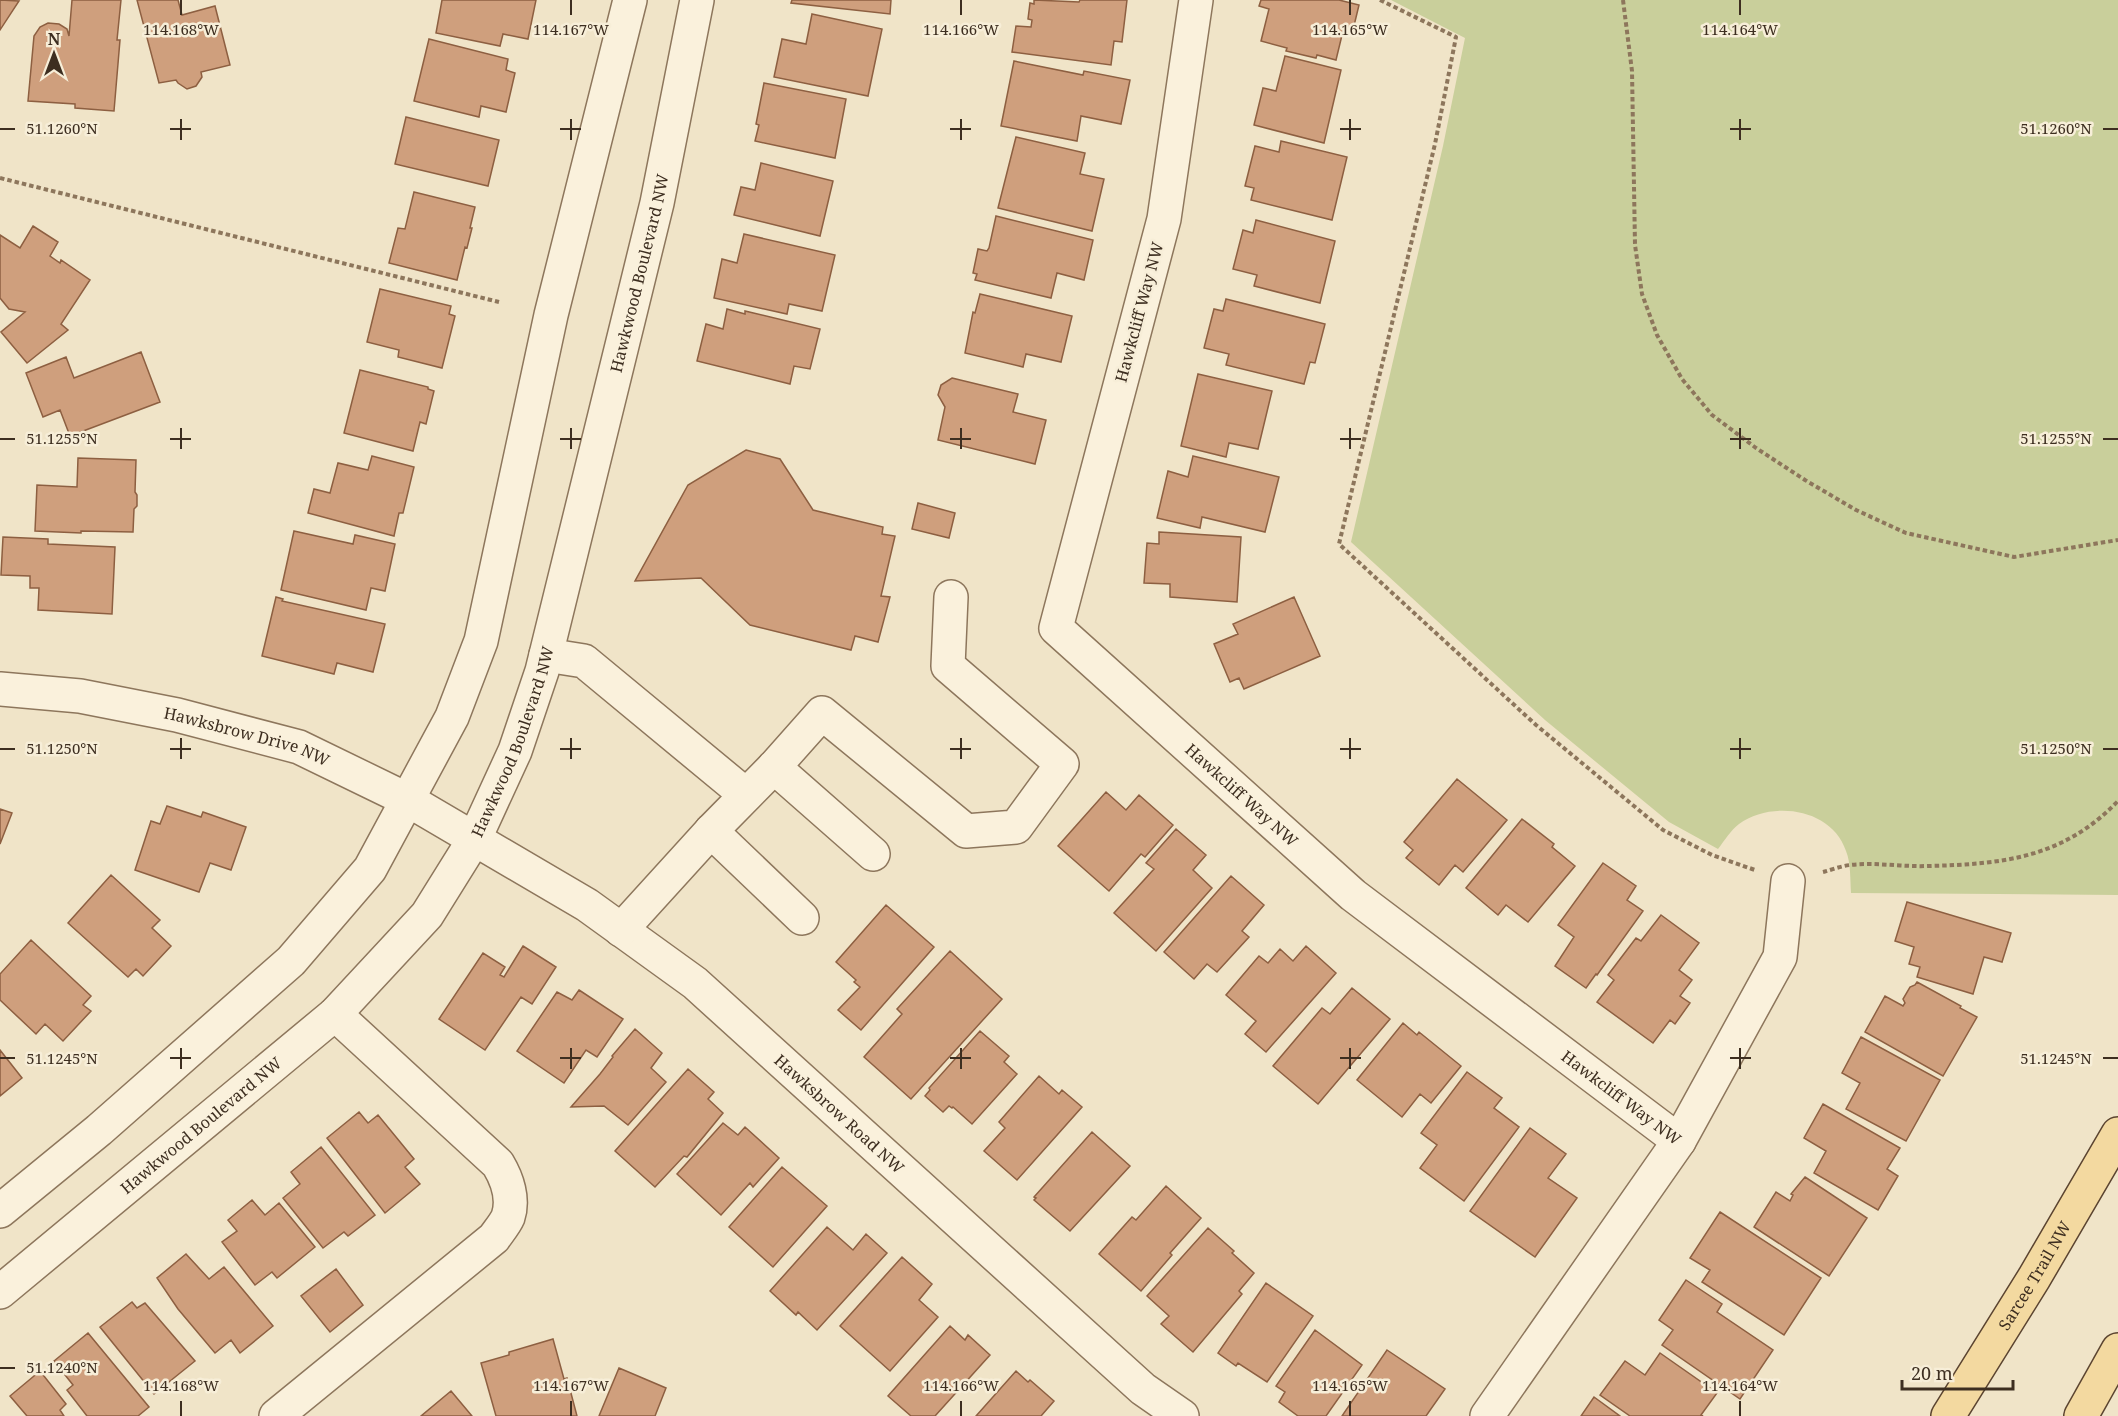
<svg xmlns="http://www.w3.org/2000/svg" width="2118" height="1416" font-family="'Noto Serif',serif">
	<style>
		.green { fill: #c9cf9b }
		.building { fill: #cf9f7d; stroke: #8d5f41; stroke-width: 1.5 }
		.lines { fill: none; stroke-linecap: round; stroke-linejoin: round }
		.minor-casing { stroke: #8d765c; stroke-width: 36 }
		.major-casing { stroke: #5b4430; stroke-width: 36 }
		.path { stroke: #8d765c; stroke-width: 4; stroke-dasharray: 4.5 3; stroke-linecap: butt }
		.minor { stroke: #faf1dc; stroke-width: 33 }
		.major { stroke: #f3d9a0; stroke-width: 33 }
		.ticks { fill: none; stroke: #3d2e20; stroke-width: 2 }
		.labels { text-anchor: middle; stroke-width: 5; stroke-linejoin: round; paint-order: stroke }
		.street-label { font-size: 16px; fill: #3d2e20; stroke: #f7eed8 }
		.ticks-label { font-size: 15px; text-anchor: middle; fill: #3d2e20; stroke: #f7eed8; stroke-width: 5; stroke-linejoin: round; paint-order: stroke }
	</style>
	<rect width="100%" height="100%" fill="#f0e4c8"/>
	<!-- green -->
	<path class="green" d="M1391,0H2118V895L1851,893C1850,880 1851,863 1846,851C1832,808 1772,800 1739,824C1731,830 1724,841 1718,849L1669,822L1545,720L1351,542L1443,146L1465,38Z"/>
	<!-- building -->
	<path class="building" d="M0,0L19,1L0,30Z
		M72,0H121L117,40H120L114,111L75,108V104L28,101L34,36L40,27L48,23L59,24L67,29L69,36Z
		M137,0H178L182,15L215,6L230,65L201,72L202,77L196,86L187,89L178,83L176,80L159,83Z
		M442,0H536L528,39L503,34L500,46L436,33Z
		M792,0H891L890,14L791,3Z
		M1034,0L1079,2L1080,0H1127L1122,42L1114,41L1111,65L1012,52L1016,26L1031,27L1032,20L1028,19L1030,3L1034,4Z
		M1261,0H1339L1359,5L1352,34L1343,31L1336,60L1317,55L1316,58L1286,51L1287,48L1261,41L1269,9L1259,6Z
		M812,14L882,29L868,96L774,77L782,39L806,44Z
		M429,39L508,59L506,70L515,73L506,112L481,106L479,117L414,101Z
		M1285,56L1341,70L1324,143L1254,125L1263,88L1276,91Z
		M1014,61L1083,75L1084,71L1130,80L1121,124L1081,116L1077,141L1001,126Z
		M764,83L846,99L835,158L755,141L759,125L756,124Z
		M406,117L499,140L488,186L395,164Z
		M1016,137L1085,153L1080,174L1104,179L1092,231L998,208Z
		M1281,141L1347,157L1332,220L1251,200L1254,188L1245,186L1255,146L1279,152Z
		M761,163L833,181L820,236L734,215L741,187L755,190Z
		M414,192L475,207L470,228H472L467,248L465,247L457,280L389,263L398,228L405,229Z
		M996,216L1093,240L1084,280L1057,273L1051,298L975,280L977,274L973,273L978,249L987,251L989,248Z
		M1256,220L1335,241L1320,303L1254,286L1257,275L1233,269L1243,230L1253,233Z
		M33,226L58,242L50,256L60,263L61,260L90,280L61,324L68,330L27,363L1,332L25,312L9,309L0,298V235L20,248Z
		M744,234L835,255L822,311L789,304L787,314L714,298L722,259L737,263Z
		M380,289L451,306L449,314L455,316L442,368L398,357L399,350L367,342Z
		M980,294L1072,316L1061,362L1026,354L1023,367L965,353L973,312L975,313Z
		M1226,299L1325,324L1315,363L1310,362L1304,384L1226,365L1229,354L1204,348L1214,309L1223,311Z
		M727,309L745,314V311L820,329L810,369L794,366L790,384L697,361L706,324L723,329Z
		M141,352L160,402L70,436L60,410L43,417L26,373L66,357L74,378Z
		M360,370L428,387V389L434,391L426,424L420,422L413,451L344,433Z
		M1198,374L1272,391L1258,449L1229,443L1226,457L1181,446Z
		M952,378L1018,394L1013,412L1046,420L1035,464L938,440L945,407L938,395L941,385Z
		M746,450L780,459L813,510L883,527L882,534L895,536L881,596L890,597L878,642L855,636L851,650L750,625L701,578L635,581L688,485Z
		M372,456L414,467L403,513H399L394,536L308,513L314,489L330,493L338,463L368,470Z
		M1193,456L1279,477L1265,532L1202,517L1200,528L1157,518L1168,471L1188,477Z
		M78,458L136,460L135,492L137,495V506L134,509L133,532L81,531V533L35,531L37,485L77,487Z
		M918,503L955,513L949,538L912,529Z
		M294,531L353,544L355,535L395,544L385,591L371,588L366,610L281,590Z
		M1159,532L1241,537L1237,602L1170,597V584L1144,583L1147,543L1159,544Z
		M3,537L48,539V544L115,547L112,614L38,610L39,588H30V576L1,575Z
		M276,597L283,599L282,601L385,624L373,672L337,663L334,674L262,656Z
		M1294,597L1320,656L1244,689L1239,678L1230,682L1214,644L1238,634L1233,624Z
		M1457,779L1507,820L1463,872L1455,865L1439,885L1406,858L1413,850L1404,842Z
		M1106,792L1126,810L1139,795L1173,825L1145,857L1141,854L1109,891L1058,846Z
		M167,806L201,817L203,812L246,827L231,870L210,863L199,892L135,870L151,821L160,824Z
		M0,809L12,813L0,844Z
		M1522,819L1554,844L1552,847L1575,866L1528,922L1506,905L1498,915L1466,888Z
		M1176,829L1206,855L1193,870L1212,888L1156,951L1114,913L1154,869L1146,863Z
		M1603,863L1636,886L1627,900L1643,911L1597,975L1596,974L1586,988L1555,966L1574,937L1558,925Z
		M111,875L160,920L152,928L171,946L143,976L136,969L128,977L68,923Z
		M1231,876L1264,905L1242,931L1249,937L1217,972L1207,964L1194,979L1164,952Z
		M1907,902L2011,933L2002,962L1984,957L1973,994L1917,977L1920,967L1909,964L1914,947L1895,941Z
		M886,905L934,947L861,1030L838,1010L860,987L854,982L856,980L836,962Z
		M1661,915L1699,943L1679,970L1692,980L1680,996L1690,1003L1675,1024L1670,1020L1653,1043L1597,1002L1614,980L1608,975L1636,938L1641,941Z
		M31,940L91,996L83,1005L91,1011L63,1041L45,1024L36,1034L0,1000V974Z
		M523,946L556,967L532,1004L521,997L485,1050L439,1019L483,953L505,967L500,975L504,977Z
		M1306,946L1336,973L1266,1052L1245,1034L1256,1021L1226,995L1259,956L1268,963L1280,949L1293,961Z
		M950,951L1002,999L911,1099L864,1057L902,1014L897,1009Z
		M1917,982L1961,1006L1960,1008L1977,1017L1943,1076L1865,1032L1885,996L1903,1006L1905,1003L1903,999L1910,987L1915,985Z
		M1352,988L1390,1019L1318,1104L1273,1066L1322,1008L1330,1014Z
		M579,990L623,1019L597,1057L586,1050L564,1083L517,1051L557,992L572,1000Z
		M1403,1023L1417,1035L1419,1032L1461,1066L1431,1103L1420,1094L1402,1117L1357,1080Z
		M635,1029L662,1053L651,1068L666,1082L628,1125L604,1106L571,1107L600,1074L613,1057L612,1056Z
		M980,1031L1009,1056L1004,1062L1017,1074L972,1124L953,1107L952,1108L949,1106L943,1112L925,1096L930,1090L929,1088Z
		M1861,1037L1940,1080L1906,1141L1846,1109L1860,1083L1842,1073Z
		M0,1050L22,1078L0,1096Z
		M688,1069L714,1092L708,1099L723,1113L687,1157L684,1156L655,1187L615,1151Z
		M1467,1072L1502,1098L1494,1108L1519,1127L1464,1201L1420,1168L1437,1145L1421,1133Z
		M1039,1076L1059,1094L1062,1090L1082,1107L1017,1180L984,1151L1005,1128L999,1122Z
		M1823,1104L1900,1148L1887,1169L1898,1176L1878,1210L1814,1173L1826,1151L1804,1138Z
		M359,1112L368,1123L378,1115L414,1159L405,1167L420,1184L385,1213L327,1138Z
		M723,1123L738,1135L745,1127L779,1158L753,1187L750,1183L721,1215L677,1174Z
		M1530,1128L1566,1154L1548,1178L1577,1198L1535,1257L1470,1211Z
		M1092,1132L1130,1166L1070,1231L1034,1200L1036,1198L1034,1197Z
		M321,1147L375,1215L348,1236L344,1232L323,1248L283,1198L300,1184L291,1172Z
		M782,1167L827,1206L773,1267L729,1227Z
		M1805,1177L1867,1218L1829,1276L1754,1227L1776,1192L1790,1201L1793,1195L1791,1194Z
		M1166,1186L1201,1218L1170,1253L1172,1255L1141,1291L1099,1254L1132,1217L1136,1220Z
		M252,1200L265,1215L279,1203L315,1247L277,1278L272,1272L255,1285L222,1242L237,1231L228,1220Z
		M1720,1212L1821,1278L1784,1335L1702,1282L1710,1270L1690,1258Z
		M827,1227L853,1250L866,1234L887,1253L817,1330L798,1312L796,1315L770,1291Z
		M1208,1228L1234,1251L1232,1253L1254,1273L1239,1291L1242,1294L1193,1352L1161,1324L1169,1316L1147,1296Z
		M186,1254L209,1279L224,1267L273,1326L240,1353L231,1340L215,1353L178,1309L157,1278Z
		M902,1257L932,1284L919,1300L938,1317L890,1371L840,1326Z
		M336,1269L363,1305L330,1332L301,1296Z
		M1686,1280L1722,1304L1717,1312L1773,1350L1740,1399L1662,1345L1673,1330L1659,1320Z
		M1266,1283L1313,1316L1267,1382L1238,1363L1236,1366L1218,1353Z
		M132,1302L137,1308L145,1303L195,1361L154,1394L100,1327Z
		M950,1326L965,1340L968,1335L990,1355L935,1416H911L888,1396Z
		M1315,1330L1362,1365L1326,1416H1298L1279,1402L1285,1392L1276,1386Z
		M88,1333L149,1407L138,1416H87L67,1390L73,1385L54,1361Z
		M553,1339L564,1379L567,1378L577,1416H496L481,1363L509,1355V1352Z
		M1387,1350L1445,1389L1426,1416H1342Z
		M1660,1353L1717,1393L1701,1415L1703,1416H1630L1600,1395L1625,1361L1645,1375Z
		M619,1368L666,1388L655,1416H599Z
		M40,1371L66,1404L60,1410L64,1416H27L10,1396Z
		M1016,1371L1028,1382L1030,1380L1054,1401L1041,1416H976Z
		M451,1391L472,1416H421Z
		M1594,1397L1620,1416H1581Z"/>
	<g class="lines">
		<defs>
			<g id="minor">
				<path id="s1" d="M1196,0L1164,219L1056,628L1353,895L1679,1141"/>
				<path d="M546,655L584,661L746,795"/>
				<path id="s2" d="M0,689L80,696L177,715L299,747L408,800L587,905L695,983L1143,1389L1182,1416"/>
				<path d="M774,767L873,854"/>
				<path d="M711,831L802,918"/>
				<path d="M621,930L711,831L774,767L822,713L966,831L1016,827L1062,764L948,666L951,597"/>
				<path d="M0,1211L99,1130L291,961L370,869L452,717L481,641L551,315L630,0"/>
				<path id="s3" d="M0,1292L335,1014L427,915L475,838L515,751L542,671L657,203L697,0"/>
				<path d="M276,1416L494,1238C498,1232 505,1224 508,1217C514,1199 507,1179 498,1164L335,1014"/>
				<path d="M1487,1416L1679,1141L1780,957L1788,881"/>
			</g>
			<g id="major">
				<path id="s4" d="M1948,1416L2034,1278L2118,1134"/>
				<path d="M2081,1416L2118,1350"/>
			</g>
		</defs>
		<!-- minor casing -->
		<use href="#minor" class="minor-casing"/>
		<!-- major casing -->
		<use href="#major" class="major-casing"/>
		<!-- path -->
		<path class="path" d="M1380,0L1456,37L1435,144L1339,544L1536,725L1663,830L1712,855L1755,870
			M1623,0L1632,71L1635,245L1642,294L1657,335L1682,379L1712,415L1756,448L1805,480L1856,510L1906,533L2014,557L2118,540
			M0,178L499,302
			M1823,872C1831,870 1841,866 1850,865C1875,862 1902,867 1928,866C2004,864 2063,858 2118,801"/>
		<!-- minor -->
		<use href="#minor" class="minor"/>
		<!-- major -->
		<use href="#major" class="major"/>
	</g>
	<!-- ticks -->
	<path class="ticks" d="M181,0V15M571,0V15M961,0V15M1350,0V15M1740,0V15M181,119V140M571,119V140M961,119V140M1350,119V140M1740,119V140M0,129H15M170,129H191M560,129H581M950,129H971M1340,129H1361M1730,129H1751M2103,129H2118M181,428V449M571,428V449M961,428V449M1350,428V449M1740,428V449M0,439H15M170,439H191M560,439H581M950,439H971M1340,439H1361M1730,439H1751M2103,439H2118M181,738V759M571,738V759M961,738V759M1350,738V759M1740,738V759M0,749H15M170,749H191M560,749H581M950,749H971M1340,749H1361M1730,749H1751M2103,749H2118M181,1048V1069M571,1048V1069M961,1048V1069M1350,1048V1069M1740,1048V1069M0,1058H15M170,1058H191M560,1058H581M950,1058H971M1340,1058H1361M1730,1058H1751M2103,1058H2118M0,1368H15M181,1401V1416M571,1401V1416M961,1401V1416M1350,1401V1416M1740,1401V1416"/>
	<g class="labels">
		<!-- street labels -->
		<g class="street-label">
			<text dy="6" stroke="none"><textPath href="#s3" startOffset="1251">Hawkwood Boulevard NW</textPath></text>
			<text transform="translate(1139 312) rotate(-75)" y="6">Hawkcliff Way NW</text>
			<text dy="6" stroke="none"><textPath href="#s2" startOffset="252">Hawksbrow Drive NW</textPath></text>
			<text dy="6" stroke="none"><textPath href="#s3" startOffset="765">Hawkwood Boulevard NW</textPath></text>
			<text dy="6" stroke="none"><textPath href="#s1" startOffset="894">Hawkcliff Way NW</textPath></text>
			<text dy="6" stroke="none"><textPath href="#s1" startOffset="1380">Hawkcliff Way NW</textPath></text>
			<text dy="6" stroke="none"><textPath href="#s2" startOffset="962">Hawksbrow Road NW</textPath></text>
			<text dy="6" stroke="none"><textPath href="#s3" startOffset="261">Hawkwood Boulevard NW</textPath></text>
			<text dy="6" stroke="none"><textPath href="#s4" startOffset="165">Sarcee Trail NW</textPath></text>
		</g>
	</g>
	<g class="ticks-label">
		<text x="181" y="35">114.168°W</text>
		<text x="571" y="35">114.167°W</text>
		<text x="961" y="35">114.166°W</text>
		<text x="1350" y="35">114.165°W</text>
		<text x="1740" y="35">114.164°W</text>
		<text x="62" y="134">51.1260°N</text>
		<text x="2056" y="134">51.1260°N</text>
		<text x="62" y="444">51.1255°N</text>
		<text x="2056" y="444">51.1255°N</text>
		<text x="62" y="754">51.1250°N</text>
		<text x="2056" y="754">51.1250°N</text>
		<text x="62" y="1064">51.1245°N</text>
		<text x="2056" y="1064">51.1245°N</text>
		<text x="62" y="1373">51.1240°N</text>
		<text x="181" y="1391">114.168°W</text>
		<text x="571" y="1391">114.167°W</text>
		<text x="961" y="1391">114.166°W</text>
		<text x="1350" y="1391">114.165°W</text>
		<text x="1740" y="1391">114.164°W</text>
	</g>
	<!-- north arrow -->
	<g transform="translate(54 54)" stroke="#f7eed8" stroke-width="4.5" paint-order="stroke">
	<path d="M0-4.5L10 22L0 15L-10 22Z" fill="#3d2e20"/>
	<text y="-9" font-size="16" font-weight="bold" text-anchor="middle" fill="#3d2e20">N</text>
	</g>
	<!-- scale -->
	<path d="M1902 1380v9h111v-9" fill="none" stroke="#3d2e20" stroke-width="3"/>
	<text x="1911" y="1380" font-size="18" fill="#3d2e20" stroke="#f7eed8" stroke-width="4.5" paint-order="stroke">20 m</text>
</svg>
